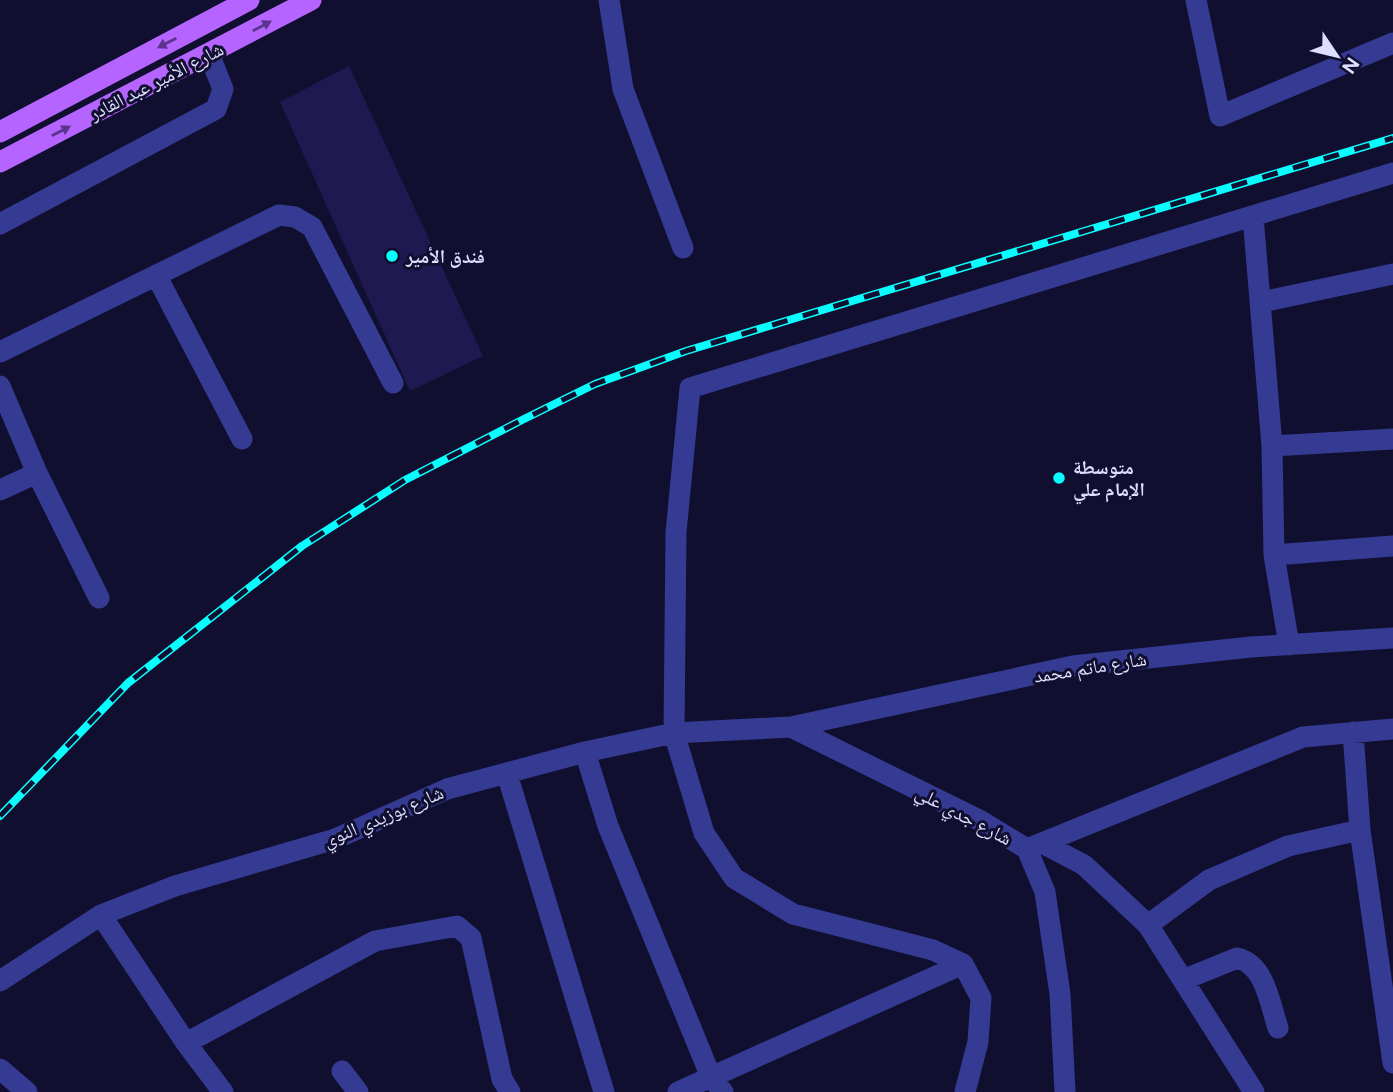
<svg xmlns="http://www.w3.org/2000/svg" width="1393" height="1092" font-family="Figtree,'Noto Naskh Arabic',sans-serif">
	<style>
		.building { fill: #1f1952 }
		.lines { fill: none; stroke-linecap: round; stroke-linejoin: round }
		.minor { stroke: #353a93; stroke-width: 21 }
		.major { stroke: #b664ff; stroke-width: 21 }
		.rail-casing { stroke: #09fdff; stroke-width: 8 }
		.rail { stroke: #110f2f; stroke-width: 5; stroke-dasharray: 16; stroke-linecap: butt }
		.oneway { fill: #5b358d }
		.poi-dot { fill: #09fdff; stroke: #110f2f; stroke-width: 2.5 }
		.labels { text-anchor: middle; stroke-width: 6; stroke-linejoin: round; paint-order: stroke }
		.street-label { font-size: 19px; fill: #ddf; stroke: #110f2f }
		.poi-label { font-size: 19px; font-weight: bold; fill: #ddf; stroke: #110f2f; text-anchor: start }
	</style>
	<rect width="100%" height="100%" fill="#110f2f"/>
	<!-- building -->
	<path class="building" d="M349,66L483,356L410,391L280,102Z"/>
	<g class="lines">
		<!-- minor -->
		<path class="minor" d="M609,0L623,89L683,248
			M1196,0L1220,116L1393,43
			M1253,216L1272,446L1274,555L1289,645
			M0,224L216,109L223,89L209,54
			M156,275L242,439
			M1262,302L1393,274
			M0,352L279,215L295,217L312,227L393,383
			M0,386L37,473L99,598
			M1272,446L1393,439
			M0,490L37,473
			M1274,555L1393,546
			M791,727L981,821L1027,849L1045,892L1060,994L1065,1092
			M1353,732L1360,830L1393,1063
			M585,752L608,826L711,1077L723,1092
			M507,774L604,1092
			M1044,844L1084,865L1148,925L1254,1092
			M1027,849L1303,737L1393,729
			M101,915L186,1043L223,1092
			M1148,925L1209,880L1288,846L1360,830
			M1183,980L1237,958C1265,964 1270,1004 1278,1028
			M0,981L101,915L175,886L335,839L447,789L585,752L674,733L791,727L1073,666L1251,647L1393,638
			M186,1043L375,941L457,926L471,938L502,1079L510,1092
			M0,1069L27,1092
			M342,1071L358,1092
			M678,1092L963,964
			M965,1092L978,1042L981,998L963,964L933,950L793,914L734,878L704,833L674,733L676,532L690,388L1393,173"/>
		<!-- major -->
		<path class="major" d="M0,132L249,0
			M0,162L311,0"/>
		<defs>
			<path id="rail" d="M0,816L128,683L302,546L405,480L520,421L595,384L686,351L1393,138"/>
		</defs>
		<!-- rail casing -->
		<use href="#rail" class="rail-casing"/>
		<!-- rail -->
		<use href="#rail" class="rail"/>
	</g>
	<!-- one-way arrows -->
	<defs><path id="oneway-solid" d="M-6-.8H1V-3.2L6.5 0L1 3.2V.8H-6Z" transform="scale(1.75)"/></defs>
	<g class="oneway">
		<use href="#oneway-solid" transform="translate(262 26) rotate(-28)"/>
		<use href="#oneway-solid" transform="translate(167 43) rotate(153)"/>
		<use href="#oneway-solid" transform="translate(61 131) rotate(-27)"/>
	</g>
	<!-- markers -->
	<g class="poi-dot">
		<circle cx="392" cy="256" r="7"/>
		<circle cx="1059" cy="478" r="7"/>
	</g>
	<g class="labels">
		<!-- street labels -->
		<g class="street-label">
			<text transform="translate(156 81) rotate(-27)" y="7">شارع الأمير عبد القادر</text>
			<text transform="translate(1090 667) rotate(-9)" y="7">شارع ماتم محمد</text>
			<text transform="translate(964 815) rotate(28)" y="7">شارع جدي علي</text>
			<text transform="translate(383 816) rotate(-23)" y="7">شارع بوزيدي النوي</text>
		</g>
		<!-- poi labels -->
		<g class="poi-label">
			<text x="406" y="263">فندق الأمير</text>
			<text x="1073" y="474">متوسطة<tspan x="1073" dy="22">الإمام علي</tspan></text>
		</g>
	</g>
	<!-- north arrow -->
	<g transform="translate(1337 56) rotate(125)" stroke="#110f2f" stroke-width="5" paint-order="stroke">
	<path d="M0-5L12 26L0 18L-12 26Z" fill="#ddddff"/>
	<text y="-10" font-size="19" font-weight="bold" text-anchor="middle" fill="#ddddff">N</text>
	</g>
</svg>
